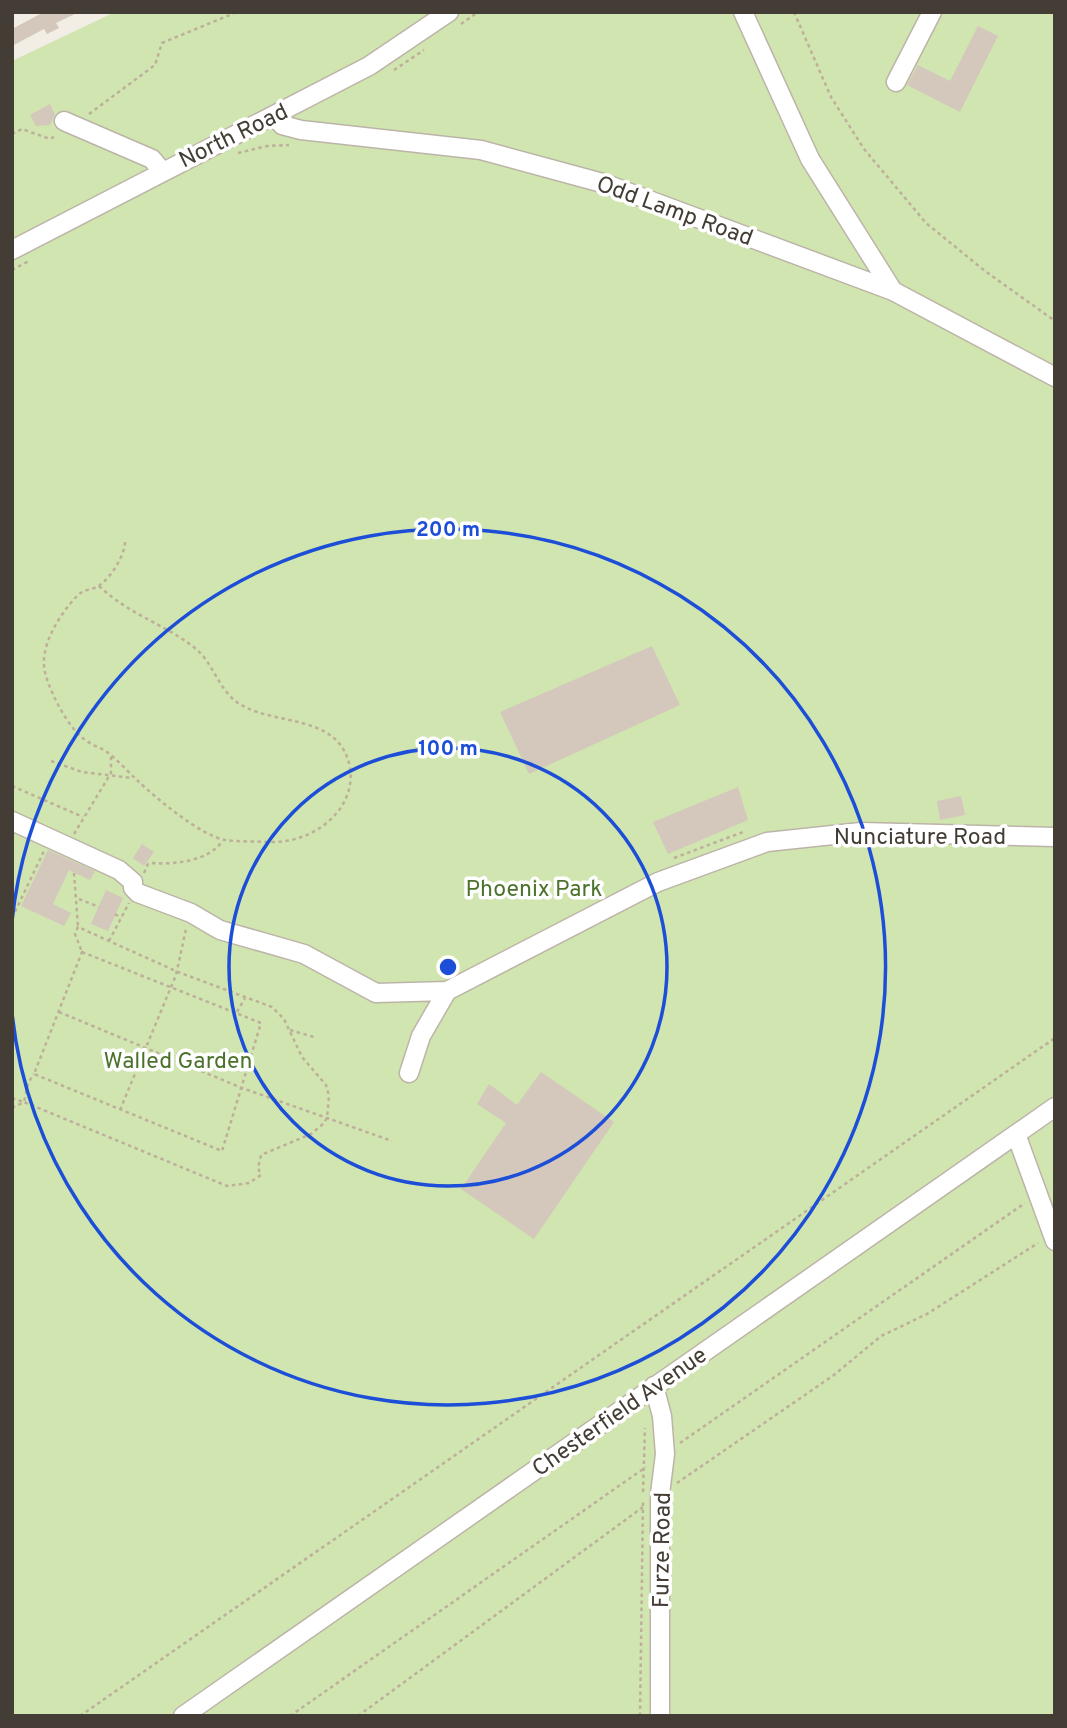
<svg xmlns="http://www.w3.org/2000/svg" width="1067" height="1728" font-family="Overpass,sans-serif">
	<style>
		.green { fill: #d0e5af }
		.building { fill: #d3c8bb }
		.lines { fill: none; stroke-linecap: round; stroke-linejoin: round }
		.minor-casing { stroke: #bdb4a8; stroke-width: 21 }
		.path { stroke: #beaf9a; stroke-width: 2.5; stroke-dasharray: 3.5 3.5; stroke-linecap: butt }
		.minor { stroke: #fff; stroke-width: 18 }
		.ring { fill: none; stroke: #1d4ed8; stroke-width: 3.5 }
		.labels { text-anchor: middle; stroke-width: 7; stroke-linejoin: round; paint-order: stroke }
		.street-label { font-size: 23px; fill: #443d35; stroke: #fff }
		.park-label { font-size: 23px; fill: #4b722b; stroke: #fff }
		.centre { fill: #1d4ed8; stroke: #fff; stroke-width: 3.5 }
		.ring-label { font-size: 21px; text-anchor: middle; font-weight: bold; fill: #1d4ed8; stroke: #fff; stroke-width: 7; stroke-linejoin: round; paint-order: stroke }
	</style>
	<rect width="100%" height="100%" fill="#f2ede5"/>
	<!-- green -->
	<path class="green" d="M115,12H1055V1716H12V61Z"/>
	<!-- building -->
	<path class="building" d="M44,12H79L56,23L59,28L47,34L44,29L12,46V29Z
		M978,26L998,36L960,112L907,85L918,65L950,81Z
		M50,104L55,114L50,125L36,126L30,115Z
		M652,646L680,705L529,774L500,712Z
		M738,787L748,820L668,854L653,822Z
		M961,796L965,815L940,820L937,801Z
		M142,844L154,852L144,866L133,858Z
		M48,850L95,871L90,880L69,870L53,904L71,913L64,926L21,906Z
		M106,890L123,898L108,931L91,924Z
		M541,1072L614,1122L534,1239L461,1189L506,1123L477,1104L489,1084L517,1105Z"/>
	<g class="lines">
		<defs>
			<path id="minor" d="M743,12L810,159L893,291
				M896,82L932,12
				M274,115L282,125L301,130L481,150L606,184L893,291L1055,377
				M64,121L152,159L162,171
				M12,250L369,66L449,12
				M12,821L119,870L133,882V888L138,893L191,913L220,930L304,954L376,993L447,991
				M409,1073L421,1036L447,991L658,882L767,842L861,832L1055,837
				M1016,1134L1055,1241
				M654,1386L662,1416L665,1454L660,1494V1716
				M183,1716L1055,1107"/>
		</defs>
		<!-- minor casing -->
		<use href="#minor" class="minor-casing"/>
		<!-- path -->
		<path class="path" d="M794,12L831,97L864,149L926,223L985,271L1055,321
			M461,24L478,12
			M394,70L424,50
			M89,114L155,65L162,43L237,12
			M12,134L22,129L50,139L57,135
			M238,153L267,146L289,145
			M12,270L29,261
			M99,586C131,616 167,625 196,649C214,664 218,689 238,703C274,727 340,712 350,768C353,785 346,804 334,816C316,835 292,843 267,842C253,841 238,842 225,840C200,835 157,799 138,781C128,772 118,760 107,752C100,747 91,745 84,739C68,727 52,696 46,676C37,649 59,615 77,596C83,589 94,590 100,585C112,576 125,555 125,541
			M51,761L82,772L132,778
			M12,786L83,817
			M74,834L111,773V757
			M674,858L743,832
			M74,873L78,927
			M144,873L148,864L153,863C175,865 211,860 222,841
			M79,899L99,907
			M115,914L121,918
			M12,918L44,851
			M109,941L129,903
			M82,952L261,1023L222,1151L34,1074Z
			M59,1012L242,1088L392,1141
			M237,1012L245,998
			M290,1030L314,1037
			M12,1098L24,1102L28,1083L34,1074
			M12,1108L24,1102L227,1186L249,1183L261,1175L258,1168L261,1155L311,1134L323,1124L327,1118L329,1096L326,1085L302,1057L284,1019L272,1007L178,972L78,927L75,934L82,952
			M120,1110L176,975L186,929
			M680,1443L1025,1203
			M677,1483L834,1375L881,1336L927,1314L1038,1243
			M643,1492L645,1428
			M80,1716L1055,1038
			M290,1716L646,1467
			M358,1716L643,1507
			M640,1716L643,1502"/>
		<!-- minor -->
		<use href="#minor" class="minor"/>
	</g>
	<!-- distance rings -->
	<g class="ring">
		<circle cx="448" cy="967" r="219"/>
		<path d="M12 921A438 438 0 1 1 12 1013"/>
	</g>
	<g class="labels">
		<!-- street labels -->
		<g class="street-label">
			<text transform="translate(233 135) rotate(-26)" y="8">North Road</text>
			<text transform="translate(675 210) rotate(20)" y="8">Odd Lamp Road</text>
			<text x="920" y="844">Nunciature Road</text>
			<text transform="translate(619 1411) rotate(-35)" y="8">Chesterfield Avenue</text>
			<text transform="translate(661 1550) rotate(-89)" y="8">Furze Road</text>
		</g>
		<!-- park labels -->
		<g class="park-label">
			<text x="534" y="896">Phoenix Park</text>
			<text x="178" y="1068">Walled Garden</text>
		</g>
	</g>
	<circle cx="448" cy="967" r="10" class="centre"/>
	<g class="ring-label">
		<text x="448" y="536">200 m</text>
		<text x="448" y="755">100 m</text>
	</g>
	<!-- border -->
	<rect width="1067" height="1728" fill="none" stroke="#443d35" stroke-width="28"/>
</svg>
